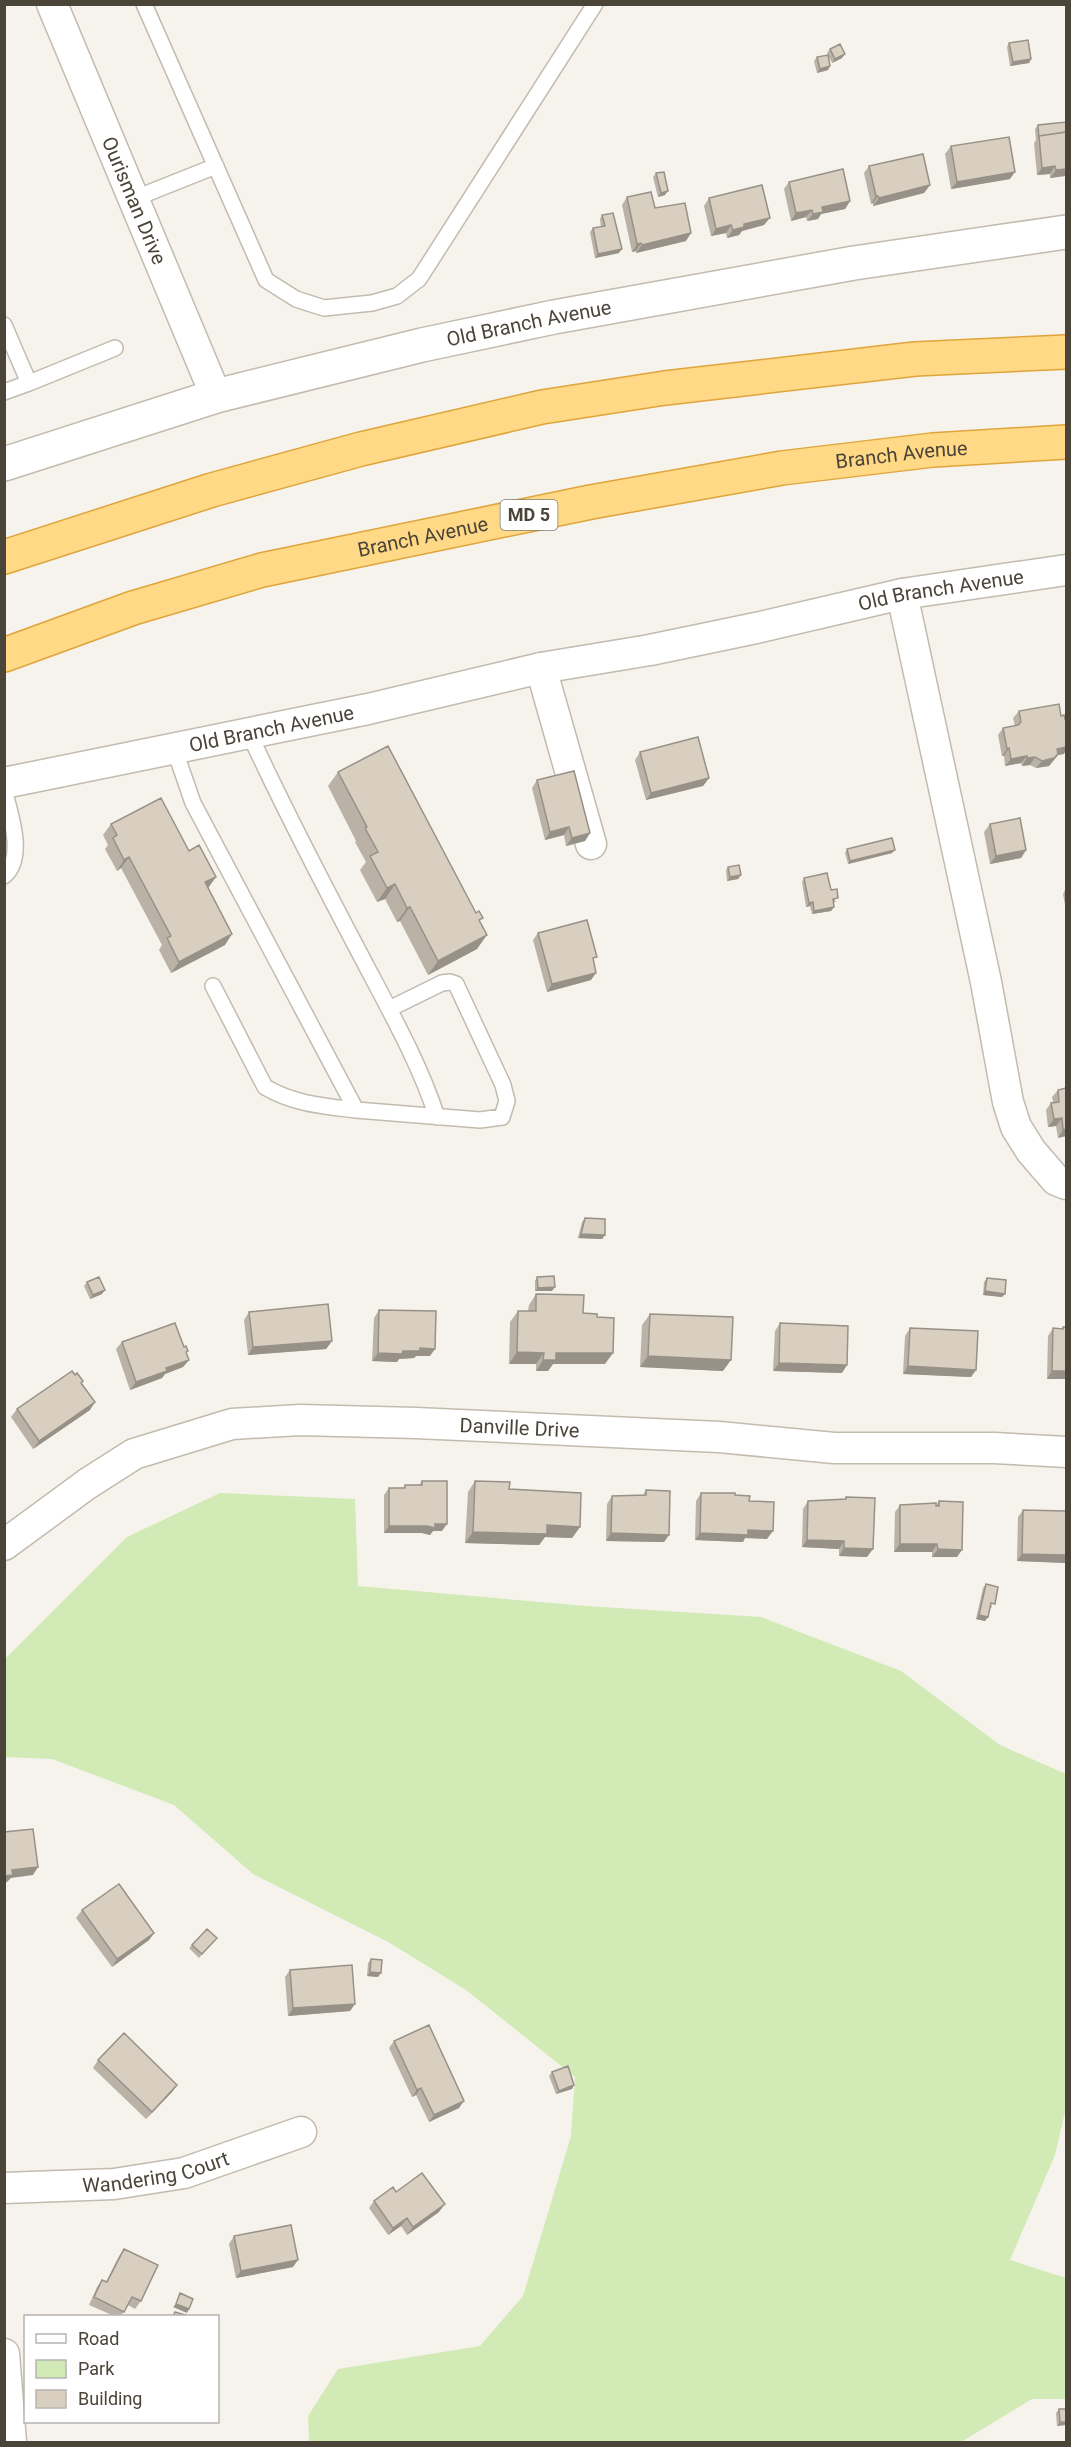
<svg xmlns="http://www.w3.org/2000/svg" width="1071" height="2447" font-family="Roboto,sans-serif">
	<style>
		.green { fill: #d2eab5 }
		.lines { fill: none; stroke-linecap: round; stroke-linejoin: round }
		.service-casing { stroke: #c2bbae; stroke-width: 18 }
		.minor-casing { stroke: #c2bbae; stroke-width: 33 }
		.tertiary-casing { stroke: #c2bbae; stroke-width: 36 }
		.trunk-casing { stroke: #e0a43c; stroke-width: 36 }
		.service { stroke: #fff; stroke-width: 15 }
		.minor { stroke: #fff; stroke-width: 30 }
		.tertiary { stroke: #fff; stroke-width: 33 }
		.trunk { stroke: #ffd985; stroke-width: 33 }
		.wall { fill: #bab2a6 }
		.shaded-wall { fill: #979187 }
		.building { fill: #d8cfc1; stroke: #979187; stroke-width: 1.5 }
		.labels { text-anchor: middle; stroke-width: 4.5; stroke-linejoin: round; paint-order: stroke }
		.shield { fill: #fff; stroke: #817c74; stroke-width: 1.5 }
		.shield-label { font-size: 18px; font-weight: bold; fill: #4b4439 }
		.street-label { font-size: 20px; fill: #4b4439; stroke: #fff }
	</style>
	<rect width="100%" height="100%" fill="#f6f3ec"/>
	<!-- green -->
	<path class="green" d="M220,1493L355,1499L358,1586L586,1606L761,1617L901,1671L1000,1745L1066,1774V2108L1055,2155L1010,2260L1066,2278V2399H1032L961,2442H309L308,2416L338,2369L480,2346L523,2296L571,2136L575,2077L466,1990L390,1943L253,1874L174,1805L52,1759L5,1757V1659L127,1537Z"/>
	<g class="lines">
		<defs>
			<path id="service" d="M144,4L266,280L296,299L324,308L372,303L397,296L419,279L595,4
				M133,199L216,166
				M4,325L29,383L4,392
				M29,383L115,348
				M249,733C283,807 321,880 359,952C387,1006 418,1059 437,1117
				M174,748L193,803L356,1110C323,1106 294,1104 265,1087L213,986
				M4,790C10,813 26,858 4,876
				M356,1110L480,1120L502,1117L507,1101L503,1085L456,984L450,982L442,983L389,1009"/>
			<g id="minor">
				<path id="s1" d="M52,4L216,396"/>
				<path d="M902,594L986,982L1008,1102L1016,1127L1031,1151L1056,1180L1066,1184"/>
				<path d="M541,668L591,844"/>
				<path id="s2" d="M4,783L368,709L541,668L650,650L756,628L902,594L1066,570"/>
				<path id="s3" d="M4,1545L87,1484L134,1454L232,1424L300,1420L416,1423L719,1437L834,1448H994L1066,1452"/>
				<path id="s4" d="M4,2188L114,2184L184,2173L301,2132"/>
				<path d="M4,2354L11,2442"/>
			</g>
			<g id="tertiary">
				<path id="s5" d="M4,464L216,396L422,345L554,317L854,263L1066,232"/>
			</g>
			<g id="trunk">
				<path d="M4,557L212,490L361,449L542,407L665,388L915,359L1066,352"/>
				<path id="s6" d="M4,655L133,608L262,570L591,502L782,468L933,450L1066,442"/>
			</g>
		</defs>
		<!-- service casing -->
		<use href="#service" class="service-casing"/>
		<!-- minor casing -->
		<use href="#minor" class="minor-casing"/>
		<!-- tertiary casing -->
		<use href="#tertiary" class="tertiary-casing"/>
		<!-- trunk casing -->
		<use href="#trunk" class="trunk-casing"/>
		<!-- service -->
		<use href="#service" class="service"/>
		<!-- minor -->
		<use href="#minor" class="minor"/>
		<!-- tertiary -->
		<use href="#tertiary" class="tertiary"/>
		<!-- trunk -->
		<use href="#trunk" class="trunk"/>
	</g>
	<!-- wall -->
	<path class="wall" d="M1009,43L1031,59L1029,63L1010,66L1007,47Z
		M830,49L842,58L832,63L827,53Z
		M817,57L828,70L817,73L814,61Z
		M1066,122V175L1050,178V174L1037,175L1034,143L1036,140L1035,129L1038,125Z
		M951,146L1010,179L951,189L945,154Z
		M869,166L930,185L924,193L873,206V203L871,204L864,173Z
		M656,173L665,195L658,197L653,177Z
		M789,182L850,201L845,209L821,214L818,219L807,221L806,217L791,221L784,189Z
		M627,197L655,208L686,241L636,253V251L632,252L622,205Z
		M709,198L764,225L742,231L739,235L727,238L726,233L711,236L704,206Z
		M602,215L619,253L595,258L590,232L593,228L601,227L600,219Z
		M1019,711L1064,754L1058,755L1049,766L1036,768L1030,765L1022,766L1021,763L1005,766L1004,756H1002L998,735L1003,728L1015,726L1013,718Z
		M640,752L709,778L703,786L646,800L635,760Z
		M338,772L480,922L477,949L428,975L400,921L397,922L385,899L377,902L360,870L366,862L355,842L356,841L328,786Z
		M537,780L590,833L585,841L566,846L564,835L545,840L532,788Z
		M111,824L189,851L216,877L208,888L225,945L171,973L159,950L162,945L121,868L117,871L105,849L108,845L103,835Z
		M990,824L1026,850L1021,858L990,864L984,832Z
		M847,849L892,853L848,864L845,853Z
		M728,867L741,875L738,879L727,881L726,870Z
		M804,878L831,890L836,902H833L834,907L831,911L812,914L810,906L806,907L802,882Z
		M1065,890H1066V910L1063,894Z
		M538,933L593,961L591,980L547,992L533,940Z
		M1058,1090L1066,1136L1058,1138L1056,1126L1048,1127L1046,1110L1051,1103L1053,1102L1052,1097Z
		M585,1218L605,1235L602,1239L578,1238L582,1222Z
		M537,1277L552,1291H535V1281Z
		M987,1278L1002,1297L983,1295L984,1282Z
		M87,1282L102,1294L90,1299L84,1286Z
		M536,1294L583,1313L597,1317L605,1364H553L548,1371H536V1364H509L510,1322L518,1311H528L529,1305Z
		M379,1310L430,1356H416L414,1358L399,1359L397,1362L372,1361L374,1318Z
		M249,1312L332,1341L326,1349L248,1355L244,1320Z
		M650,1314L723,1371L640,1367L642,1325Z
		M780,1323L842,1373L773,1371L775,1331Z
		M1063,1327H1066V1379H1047L1048,1336L1053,1328L1062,1329Z
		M910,1328L976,1370L971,1377L903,1374L905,1336Z
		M122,1342L187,1354L189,1360L183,1367L165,1374L162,1378L130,1390L116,1349Z
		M75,1375L83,1381L82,1384L90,1410L33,1449L11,1417L17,1409Z
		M422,1481L442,1531H433L430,1535L422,1533H384V1495L389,1488H403L405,1485H419Z
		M475,1481L509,1489L580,1527L572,1538L545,1537L539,1545L465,1543L468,1492Z
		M646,1490L669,1535L664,1542L606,1541L607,1504L612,1496L643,1495Z
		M701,1493L735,1495L749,1501L767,1539L745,1538L743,1542L695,1540L696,1501Z
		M846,1497L867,1557L839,1556V1549L802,1547L803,1509L808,1501L844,1500Z
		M939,1501L957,1557H932V1552H894L895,1512L900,1505H936Z
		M1066,1507V1563L1017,1561L1018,1517L1023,1510L1064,1511Z
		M986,1584L992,1608L990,1607L988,1617L985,1621L976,1619L983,1588Z
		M82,1910L154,1933L149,1940L112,1967L76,1918Z
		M217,1938L199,1958L189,1948L192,1945Z
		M371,1959L378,1977L367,1976L368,1963Z
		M290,1970L350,2011L288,2016L285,1977Z
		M394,2041L459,2108L429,2122L416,2095L412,2097L389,2048Z
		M98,2060L177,2085L172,2092L146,2119L93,2068Z
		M552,2072L574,2085L572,2089L556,2094L549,2076Z
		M396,2192L439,2212L407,2235L401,2226L388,2235L369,2208L374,2201Z
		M234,2236L293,2267L236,2278L229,2244Z
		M124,2249L141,2301L135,2309L128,2305L121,2316H114L89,2305L97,2287L102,2280L106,2282L119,2256Z
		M1059,2409H1066V2423L1065,2425L1057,2426L1056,2413Z"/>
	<!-- shaded-wall -->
	<path class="shaded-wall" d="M845,54L842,58L832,63L835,59Z
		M1031,59L1029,63L1010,66L1013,62Z
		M830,66L828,70L817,73L820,69Z
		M1055,166L1050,174L1037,175L1042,168Z
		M1066,169V176L1050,178L1056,170Z
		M1015,172L1010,179L951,189L957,182Z
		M930,185L924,193L873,206L879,198Z
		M668,191L665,195L658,197L661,193Z
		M876,196H878L873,203L871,204Z
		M850,201L845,209L821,214L818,219L807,221L813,214L822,207Z
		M812,210L806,217L791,221L796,213Z
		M770,218L764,225L742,231L739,235L727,238L733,230L744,224Z
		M731,225L726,233L711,236L716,229Z
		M691,233L686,241L636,253L642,245Z
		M641,243L636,251L632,252L637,244Z
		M622,249L619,253L595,258L598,254Z
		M1066,747V750L1064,754L1058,755L1049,766L1036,768L1042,761L1057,749Z
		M1009,748L1004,756H1002L1007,749Z
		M1027,756L1021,763L1005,766L1011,759Z
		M1035,757L1030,765L1022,766L1027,758Z
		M709,778L703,786L646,800L651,793Z
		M569,827L564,835L545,840L550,832Z
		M590,833L585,841L566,846L572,838Z
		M895,850L892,853L848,864L850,861Z
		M1026,850L1021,858L990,864L996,856Z
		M129,857L121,868L117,871L124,860Z
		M741,875L738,879L727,881L730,877Z
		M216,877L208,888L205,882Z
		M395,884L385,899L377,902L387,888Z
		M813,902L810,906L806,907L809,903Z
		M410,907L400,921L397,922L407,908Z
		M834,907L831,911L812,914L814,911Z
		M232,934L225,945L171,973L179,962Z
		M487,935L477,949L428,975L438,961Z
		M596,973L591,980L547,992L552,984Z
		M1062,1118L1056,1126L1048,1127L1054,1119Z
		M1066,1129V1136L1058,1138L1063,1130Z
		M581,1234L605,1235L602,1239L578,1238Z
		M555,1287L552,1291H535L538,1288Z
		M105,1290L102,1294L90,1299L93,1295Z
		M985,1291L1005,1294L1002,1297L983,1295Z
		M332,1341L326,1349L248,1355L253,1347Z
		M420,1348L435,1349L430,1356H416L414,1358L399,1359L397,1362L372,1361L378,1353L403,1351Z
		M517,1352L544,1353L536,1364H509Z
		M556,1353H613L605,1364H553L548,1371H536L543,1360Z
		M648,1356L731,1360L723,1371L640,1367Z
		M189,1360L183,1367L165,1374L162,1378L130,1390L136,1382L166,1368Z
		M779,1363L847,1365L842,1373L773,1371Z
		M908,1366L976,1370L971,1377L903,1374Z
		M1052,1371H1066V1379H1047Z
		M95,1402L90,1410L33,1449L39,1441Z
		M435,1524H447L442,1531H433L430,1535L422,1533H384L389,1526Z
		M547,1525L580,1527L572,1538L545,1537L539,1545L465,1543L473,1532Z
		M748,1530L773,1531L767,1539L745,1538L743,1542L695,1540L700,1533Z
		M611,1533L669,1535L664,1542L606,1541Z
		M807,1540L844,1541L839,1549L802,1547Z
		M900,1544H937L932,1552H894Z
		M844,1548L873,1549L867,1557L839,1556Z
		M938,1549L962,1550L957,1557H932Z
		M1022,1554L1066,1555V1563L1017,1561Z
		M979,1615L988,1617L985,1621L976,1619Z
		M38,1867L33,1875L11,1878L7,1882L4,1883V1876L12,1870Z
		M154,1933L149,1940L112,1967L117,1959Z
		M370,1972L381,1973L378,1977L367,1976Z
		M355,2004L350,2011L288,2016L293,2008Z
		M177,2085L172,2092L146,2119L152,2112Z
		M574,2085L572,2089L556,2094L559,2091Z
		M421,2088L416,2095L412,2097L417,2090Z
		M464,2101L459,2108L429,2122L434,2115Z
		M445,2204L439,2212L407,2235L413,2227Z
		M407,2218L401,2226L388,2235L393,2228Z
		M298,2260L293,2267L236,2278L241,2271Z
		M176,2304L189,2309L187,2313L173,2307Z
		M1060,2422H1066V2423L1065,2425L1057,2426Z"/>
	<!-- building -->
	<path class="building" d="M1028,40L1031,59L1013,62L1009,43Z
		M840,44L845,54L835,59L830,49Z
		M828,55L830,66L820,69L817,57Z
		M1066,122V132L1039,136V139L1038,125Z
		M1066,132V169L1056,170L1055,166L1042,168L1039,136Z
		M1009,137L1015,172L957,182L951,146Z
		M923,154L930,185L879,198L878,196H876L869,166Z
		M843,169L850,201L822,207L823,212L813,214L812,210L796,213L789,182Z
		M664,172L668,191L661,193L656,173Z
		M762,185L770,218L744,224V227L733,230L731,225L716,229L709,198Z
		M651,192L655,208L685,203L691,233L642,245L641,243L637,244L627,197Z
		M613,213L622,249L598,254L593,228L605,226L602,215Z
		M1059,704L1061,716L1064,715L1065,719L1066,718V747L1057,749L1058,754L1054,758L1042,761L1035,757L1027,758V756L1011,759L1009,748L1007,749L1003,728L1018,725L1021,722L1019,711Z
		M698,737L709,778L651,793L640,752Z
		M388,746L476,913L479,911L483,918L479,920L487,935L438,961L410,907L407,908L395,884L387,888L370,856L378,852L365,828L367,827L338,772Z
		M574,771L590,833L572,838L569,827L550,832L537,780Z
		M161,798L189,851L199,845L216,877L205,882L232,934L179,962L167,938L171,936L129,857L124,860L113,838L117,835L111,824Z
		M1020,818L1026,850L996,856L990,824Z
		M892,838L895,850L850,861L847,849Z
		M739,865L741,875L730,877L728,867Z
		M827,873L831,890L837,889L838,898L833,899L834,907L814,911L813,902L809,903L804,878Z
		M587,920L597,957L593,958L596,973L552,984L538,933Z
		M1066,1088V1129L1063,1130L1062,1118L1054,1119L1051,1103L1059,1102L1058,1090Z
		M585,1218L605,1219V1235L581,1234Z
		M554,1276L555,1287L538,1288L537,1277Z
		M99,1277L105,1290L93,1295L87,1282Z
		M987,1278L1006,1280L1005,1294L985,1291Z
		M536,1294L584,1295L583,1313L597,1314V1317L614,1318L613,1353H556V1360H543L544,1353L517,1352L518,1311H536Z
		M328,1304L332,1341L253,1347L249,1312Z
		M379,1310L436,1311L435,1349L420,1348V1351H403L402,1354L378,1353Z
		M650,1314L733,1317L731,1360L648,1356Z
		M175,1323L184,1347L186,1346L188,1351L186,1352L189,1360L166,1368L167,1371L136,1382L122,1342Z
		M780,1323L848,1326L847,1365L779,1363Z
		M1063,1327H1066V1371H1052L1053,1328L1063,1329Z
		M910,1328L978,1331L976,1370L908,1366Z
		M72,1371L75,1375L77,1373L83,1381L81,1383L95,1402L39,1441L17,1409Z
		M422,1481H447V1524H435V1528L427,1526H389V1488H405V1485H422Z
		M475,1481L510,1482L509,1489L581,1493L580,1527L547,1525V1534L473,1532Z
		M646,1490L670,1491L669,1535L611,1533L612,1496L646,1495Z
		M701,1493H735V1495L750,1496L749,1501L774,1502L773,1531L748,1530V1535L700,1533Z
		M846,1497L875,1498L873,1549L844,1548V1541L807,1540L808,1501L846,1499Z
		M939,1501L963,1502L962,1550L938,1549L937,1544H900V1505L936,1503V1506H939Z
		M1066,1507V1555L1022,1554L1023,1510L1066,1511Z
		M986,1584L998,1587L995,1604L991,1603L988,1617L979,1615Z
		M33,1829L38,1867L12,1870L13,1875L4,1876V1832Z
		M119,1884L154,1933L117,1959L82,1910Z
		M207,1929L217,1938L202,1954L192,1945Z
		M371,1959L382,1960L381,1973L370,1972Z
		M352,1965L355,2004L293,2008L290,1970Z
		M429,2025L464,2101L434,2115L421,2088L417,2090L394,2041Z
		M124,2033L177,2085L152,2112L98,2060Z
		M568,2066L574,2085L559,2091L552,2072Z
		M422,2173L445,2204L413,2227L407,2218L393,2228L374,2201L393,2187L396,2192Z
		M291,2225L298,2260L241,2271L234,2236Z
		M124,2249L158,2265L141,2301L132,2297L124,2312L94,2297L102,2280L107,2282Z
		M180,2293L193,2299L189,2309L176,2304Z
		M175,2312L189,2316H173Z
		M1059,2409H1066V2422H1060Z"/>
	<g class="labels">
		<!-- shield labels -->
		<rect class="shield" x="500.5" y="500" width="57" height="30" rx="4.5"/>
		<g class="shield-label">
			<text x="529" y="521">MD 5</text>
		</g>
		<!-- street labels -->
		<g class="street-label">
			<text dy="7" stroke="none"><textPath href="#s1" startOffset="213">Ourisman Drive</textPath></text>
			<text dy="7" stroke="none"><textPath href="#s5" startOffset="544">Old Branch Avenue</textPath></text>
			<text dy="7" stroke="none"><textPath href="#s6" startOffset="922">Branch Avenue</textPath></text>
			<text dy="7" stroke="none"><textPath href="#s6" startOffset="436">Branch Avenue</textPath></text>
			<text dy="7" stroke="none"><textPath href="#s2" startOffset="957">Old Branch Avenue</textPath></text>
			<text dy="7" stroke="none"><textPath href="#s2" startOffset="273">Old Branch Avenue</textPath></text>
			<text dy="7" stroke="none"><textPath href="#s3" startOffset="549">Danville Drive</textPath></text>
			<text dy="7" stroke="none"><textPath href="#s4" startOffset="153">Wandering Court</textPath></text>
		</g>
	</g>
	<!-- border -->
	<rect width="1071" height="2447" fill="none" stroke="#4b4439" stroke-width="12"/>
	<!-- legend -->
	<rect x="24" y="2315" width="195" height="108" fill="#ffffff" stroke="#b7b4b0" stroke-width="1.5"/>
	<rect x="36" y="2334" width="30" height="9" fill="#ffffff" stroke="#b7b4b0" stroke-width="1.5"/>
	<text x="78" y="2345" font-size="18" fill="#4b4439">Road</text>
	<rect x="36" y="2360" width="30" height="18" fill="#d2eab5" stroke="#b7b4b0" stroke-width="1.5"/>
	<text x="78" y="2375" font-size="18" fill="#4b4439">Park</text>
	<rect x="36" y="2390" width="30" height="18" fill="#d8cfc1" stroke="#b7b4b0" stroke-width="1.5"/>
	<text x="78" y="2405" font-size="18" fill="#4b4439">Building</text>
</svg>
